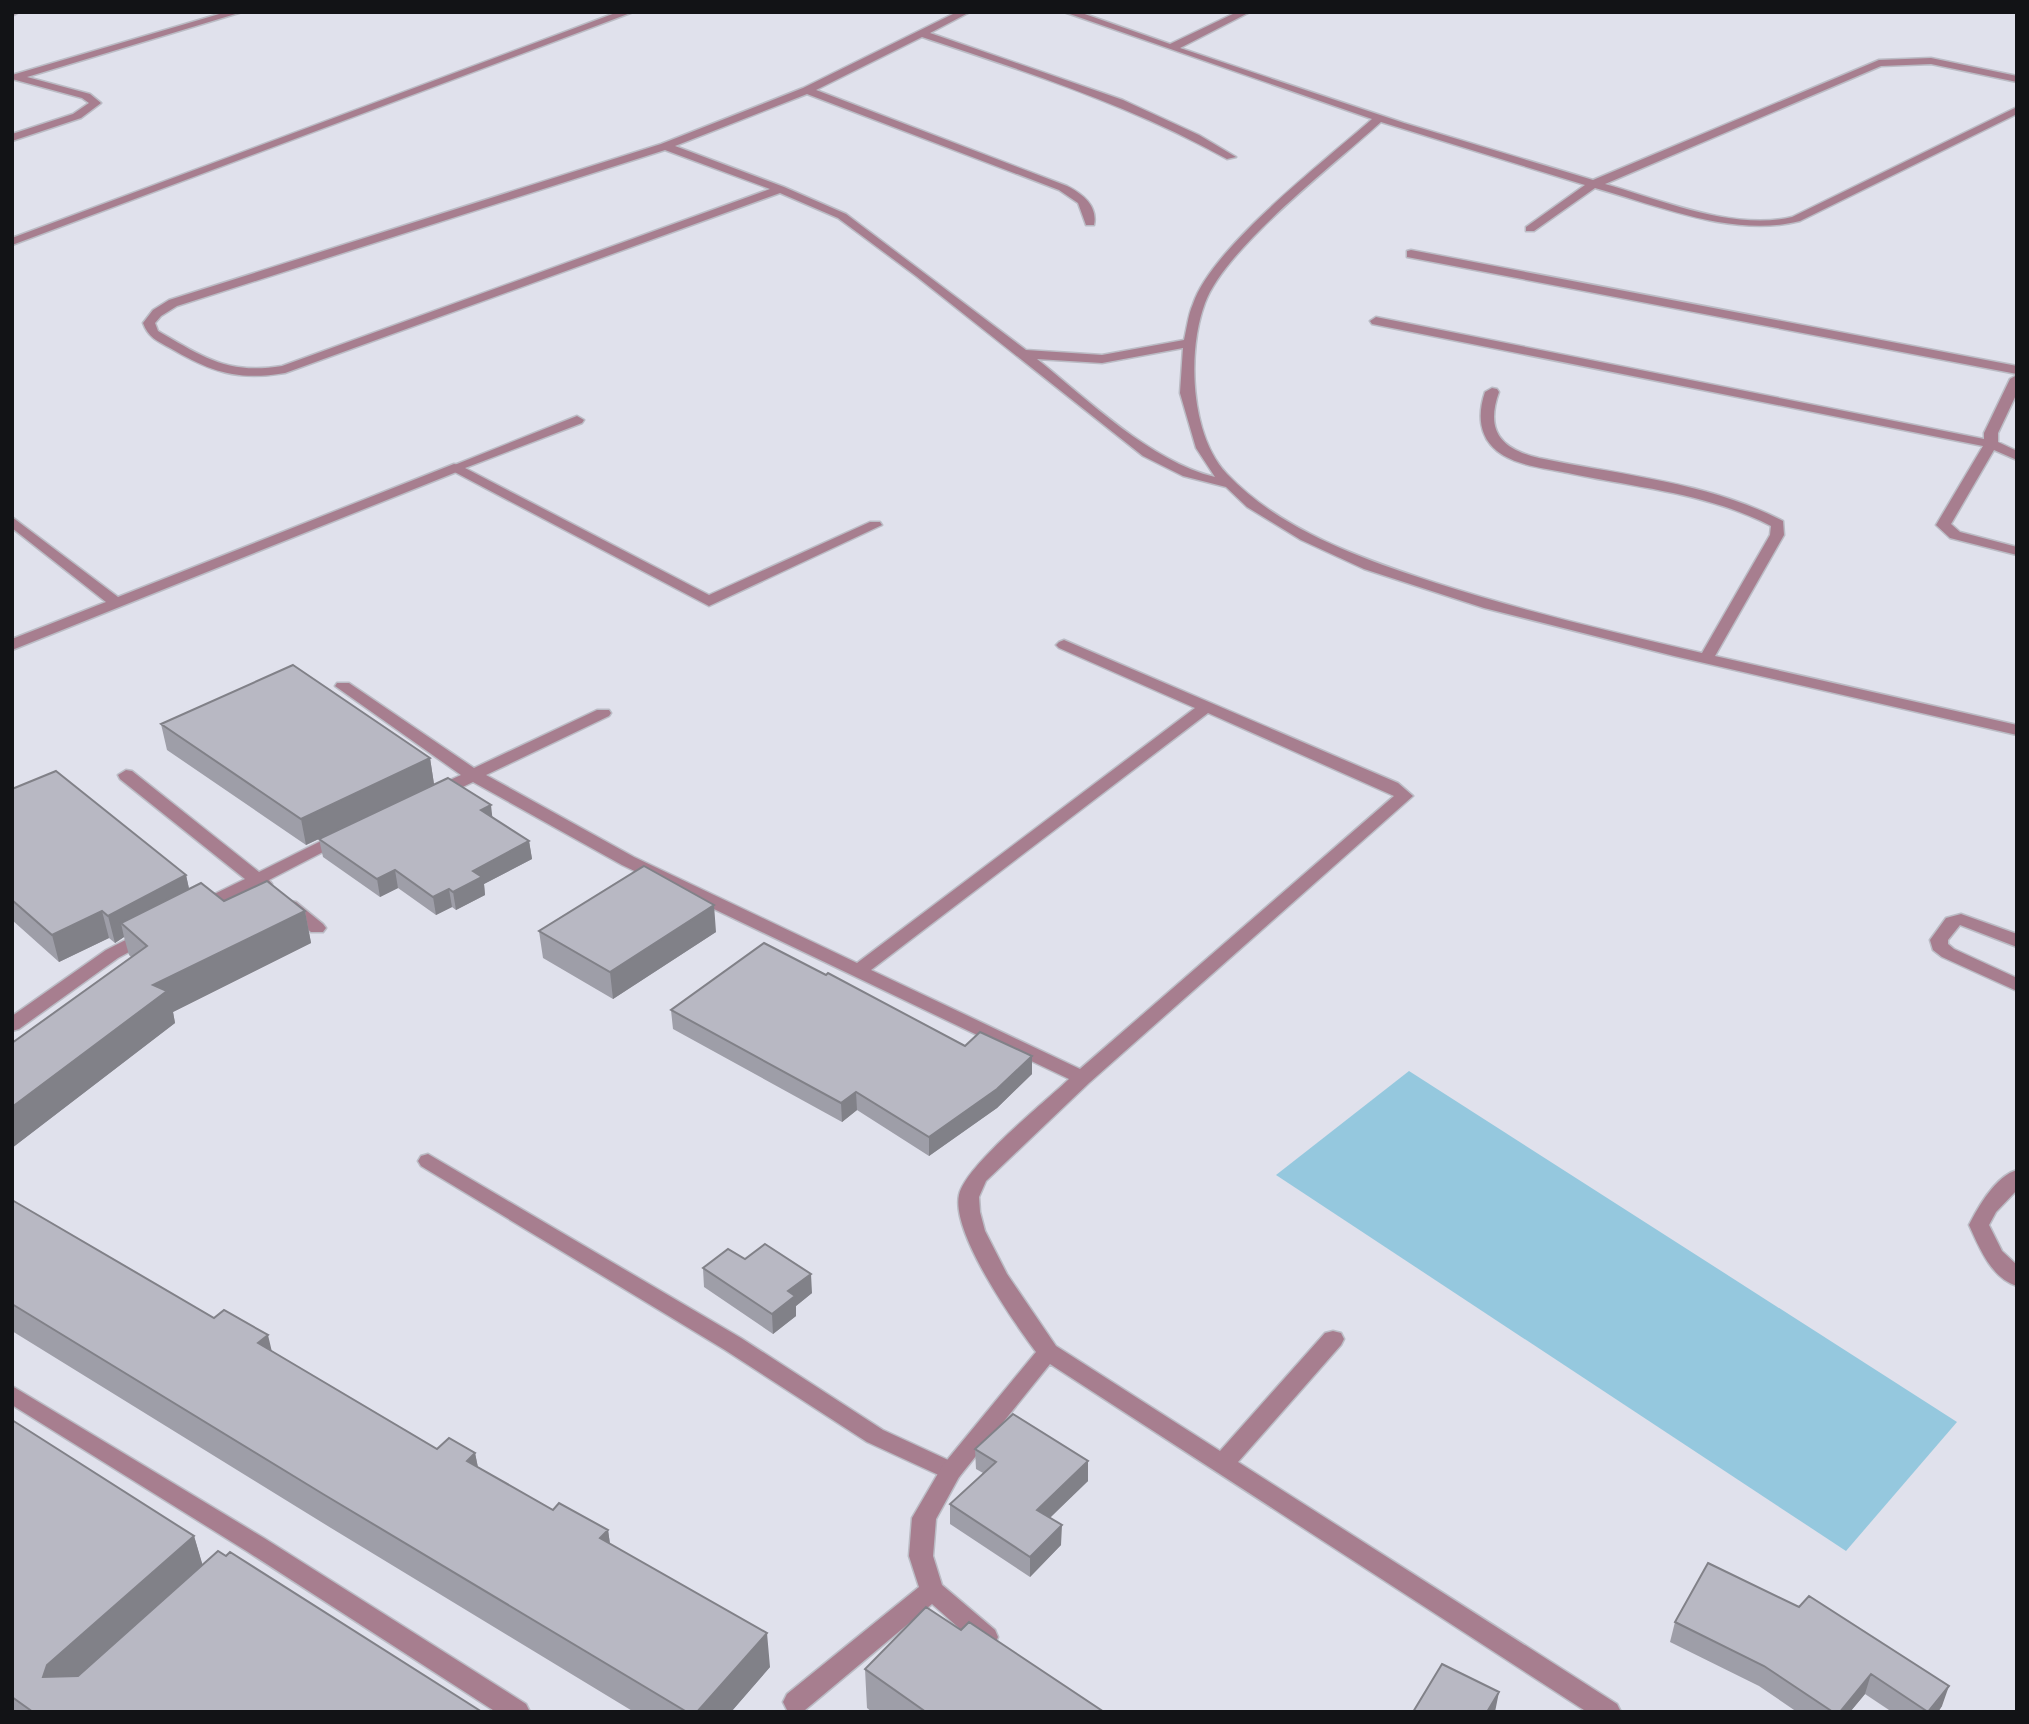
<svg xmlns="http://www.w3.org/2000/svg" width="2029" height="1724" font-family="'Varela Round',sans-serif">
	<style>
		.water { fill: #95c8de }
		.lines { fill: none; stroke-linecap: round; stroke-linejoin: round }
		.lane-casing { stroke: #bbbcc5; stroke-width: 3 }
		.street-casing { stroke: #bbbcc5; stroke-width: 3 }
		.lane { fill: #a77e8f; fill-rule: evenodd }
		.street { fill: #a77e8f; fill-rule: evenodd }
		.wall { fill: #9e9ea8 }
		.shaded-wall { fill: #818188 }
		.building { fill: #b8b8c3; stroke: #818188; stroke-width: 2 }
	</style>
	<rect width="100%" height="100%" fill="#e0e1ec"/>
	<!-- water -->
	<path class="water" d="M1409,1071L1957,1422L1846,1551L1276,1175Z"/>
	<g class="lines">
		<defs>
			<path id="lane" d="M618,12H633L12,245V238Z
				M577,416L584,420L582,423L465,468L709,595L870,522H880L882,525L709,606L447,468Z
				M1961,914L2017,934V947L1960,925L1948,940V944L1954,949L2017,978V991L1942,957L1933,950L1930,940L1946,918Z
				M428,1154L741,1338L883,1430L959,1465L963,1471L959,1477L951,1480L943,1477L867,1442L725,1350L421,1166L418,1161L421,1156Z
				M2017,1170V1190L1996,1212L1989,1225L2002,1251L2017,1265V1286C1991,1278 1979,1247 1969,1225C1978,1207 1996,1176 2017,1170Z"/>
			<path id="street" d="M12,12H19L12,16Z
				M226,12H242L27,77L90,94L101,103L81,118L12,141V134L73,114L89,103L82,98L12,79V75Z
				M957,12H970L930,33L1123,100L1199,135L1236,157L1227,159C1130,105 1027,72 922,37L816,90L1067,186C1083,194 1098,206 1094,225H1086L1078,203L1059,190L807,94L675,146L784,187L846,214L1026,350L1102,355L1184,340C1187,328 1188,315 1193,304C1212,247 1325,161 1372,119L1064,12H1079L1170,44L1237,12H1250L1180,48L1404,123L1593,180L1879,60L1931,58L2017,76V82L1931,64L1881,66L1605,184C1661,200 1734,231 1792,217L2017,107V114L1800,221C1734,238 1659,206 1595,188L1534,231H1526V227L1585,185L1381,122C1335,164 1225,248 1205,303C1187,351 1190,435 1227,474C1281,531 1363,559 1436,583C1523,611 1612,632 1702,653L1770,535L1771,526C1708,493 1637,488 1568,473C1545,468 1516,466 1497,451C1478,436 1478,413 1485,392L1492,388L1497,389L1499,392C1485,431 1501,449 1539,458C1620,475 1708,482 1783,521L1784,535L1715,656L2017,725V735L1674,656L1484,608L1364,569L1301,540L1247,507L1226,487L1183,476L1143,456L916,276L838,218L780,193L285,373C237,381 211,372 170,348C157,341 148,337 143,323L153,310L169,300L661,144L803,88ZM665,150L770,189L282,366C228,375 203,357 158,331L155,323L161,316L177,306ZM1183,348L1180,393L1196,448L1215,477C1151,462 1087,399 1037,359L1102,363Z
				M1411,250L2017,366V374L1407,257V251Z
				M1376,317L1984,439V433L2010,379L2017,375V393L1998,433V442L2017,451V460L1994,450L1951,524L1960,532L2017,547V555L1950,538L1936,525L1983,446L1372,324L1370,321Z
				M454,464L459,465V471L12,650V639L106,602L12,528V517L118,597Z
				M1064,640L1398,783L1413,796L1089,1083L986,1181L979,1197L980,1212L985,1231L1007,1274L1056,1346L1220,1451L1325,1333L1333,1331L1341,1333L1344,1339L1341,1345L1238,1462L1617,1704L1621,1712H1587L1050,1364L959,1477L936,1519L933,1556L942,1585L995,1630L998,1637L995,1644L986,1647L977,1644L932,1604L805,1710L799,1712L787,1710L783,1702L787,1694L919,1587L909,1556L912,1518L943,1465L1036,1352C1013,1321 951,1233 959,1195C965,1166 1044,1103 1069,1079L622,865L473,782L442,797H430L428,793L430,789L461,775L335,686L337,683H349L474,768L597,710H609L611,713L609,716L486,775L634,857L857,963L1195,708L1059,648L1056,645L1059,642ZM1208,713L1394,796L1080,1069L871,970Z
				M126,770L132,771L259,872L335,834L341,833L350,838L269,880L272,884L269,888L256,887L206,912H194L191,908L194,904L245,879L120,779L118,775Z
				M290,901L296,902L323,924L326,928L323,932H311L284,910L281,906Z
				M147,929L153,931L156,935L153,939L118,958L19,1029L12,1031V1016L106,950Z
				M12,1386L264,1538L526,1704L530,1712H496L248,1552L12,1405Z"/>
		</defs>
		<!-- lane casing -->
		<use href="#lane" class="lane-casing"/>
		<!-- street casing -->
		<use href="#street" class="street-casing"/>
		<!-- lane -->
		<use href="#lane" class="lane"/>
		<!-- street -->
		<use href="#street" class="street"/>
	</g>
	<!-- wall -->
	<path class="wall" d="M161,724L430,758L434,784L492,817L529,841L532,859L484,884L485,895L456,910L452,907L436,915L398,888L380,897L323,857L319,839L306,845L167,750Z
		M12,789L186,875L189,889L224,901L305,911L311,943L173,1012L175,1023L12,1148V1043L131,957L129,955L124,937L115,943L109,938L59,962L12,920Z
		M539,931L716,932L613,999L543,958Z
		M671,1010L965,1046L1032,1056V1074L997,1108L929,1156L857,1110L842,1122L673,1029Z
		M12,1200L437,1449L475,1453L478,1467L553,1510L608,1530L610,1544L770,1667L731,1712H634L331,1528L12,1331Z
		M745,1259L812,1293L796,1306V1316L773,1334L704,1287L703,1268Z
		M12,1420L194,1536L202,1564L482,1712H12Z
		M975,1449L1088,1461V1481L1050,1518L1061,1545L1030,1577L950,1524V1504L983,1473L976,1469Z
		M1708,1563L1942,1706L1938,1712H1892L1865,1694L1850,1712H1797L1759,1686L1670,1642L1675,1622Z
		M961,1630L1104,1712H872L867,1708L865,1669Z"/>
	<!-- shaded-wall -->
	<path class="shaded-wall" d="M430,758L434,784L306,845L301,819Z
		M491,805L493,823L481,810Z
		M529,841L532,859L484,884L485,895L456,910L453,892L473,871Z
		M395,870L398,888L380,897L377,879Z
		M186,875L192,902L121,923L124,937L115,943L108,916Z
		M449,889L452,907L436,915L433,897Z
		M714,905L716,932L613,999L610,972Z
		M102,911L109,938L59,962L52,935Z
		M305,911L311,943L173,1012L175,1023L12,1148V1107L153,985Z
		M1032,1056V1074L997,1108L929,1156V1137Z
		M856,1092L857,1110L842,1122L841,1103Z
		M811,1274L812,1293L796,1306V1316L773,1334L772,1314L788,1291Z
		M268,1335L276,1369L258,1343Z
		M475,1453L482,1488L467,1461Z
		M1088,1461V1481L1037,1530V1510Z
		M1062,1525L1061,1545L1030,1577V1557Z
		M608,1530L613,1565L600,1538Z
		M194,1536L205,1573L60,1702L43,1677L47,1665Z
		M767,1633L770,1667L731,1712H697Z
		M1871,1674L1865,1694L1850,1712H1840Z
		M1949,1686L1942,1706L1938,1712H1929Z
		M1499,1692L1495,1712H1487Z"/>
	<!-- building -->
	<path class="building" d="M293,665L430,758L301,819L161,724Z
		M56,771L186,875L108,916L102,911L52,935L12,900V789Z
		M448,778L491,805L481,810L529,841L473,871L482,877L453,892L449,889L433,897L395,870L377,879L319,839Z
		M644,866L714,905L610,972L539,931Z
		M267,881L305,911L153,985L167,991L12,1107V1043L147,946L121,923L201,883L224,901Z
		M764,943L826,975L828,973L965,1046L980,1032L1032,1056L997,1089L929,1137L856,1092L841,1103L671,1010Z
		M12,1200L214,1318L224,1310L268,1335L258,1343L437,1449L449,1438L475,1453L467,1461L553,1510L559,1503L608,1530L600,1538L767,1633L697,1712H687L323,1494L12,1304Z
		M765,1244L811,1274L788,1291L795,1296L772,1314L703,1268L728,1249L745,1259Z
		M1013,1414L1088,1461L1037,1510L1062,1525L1030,1557L950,1504L996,1462L975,1449Z
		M12,1420L194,1536L47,1665L43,1677L78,1676L218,1551L226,1556L230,1552L482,1712H33L12,1697Z
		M1708,1563L1799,1607L1809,1596L1949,1686L1928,1712L1871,1674L1840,1712H1833L1764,1666L1675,1622Z
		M926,1607L961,1630L969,1622L1104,1712H926L865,1669Z
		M1442,1664L1499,1692L1487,1712H1413Z"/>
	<!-- border -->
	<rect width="2029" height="1724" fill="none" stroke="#121316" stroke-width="28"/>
</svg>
